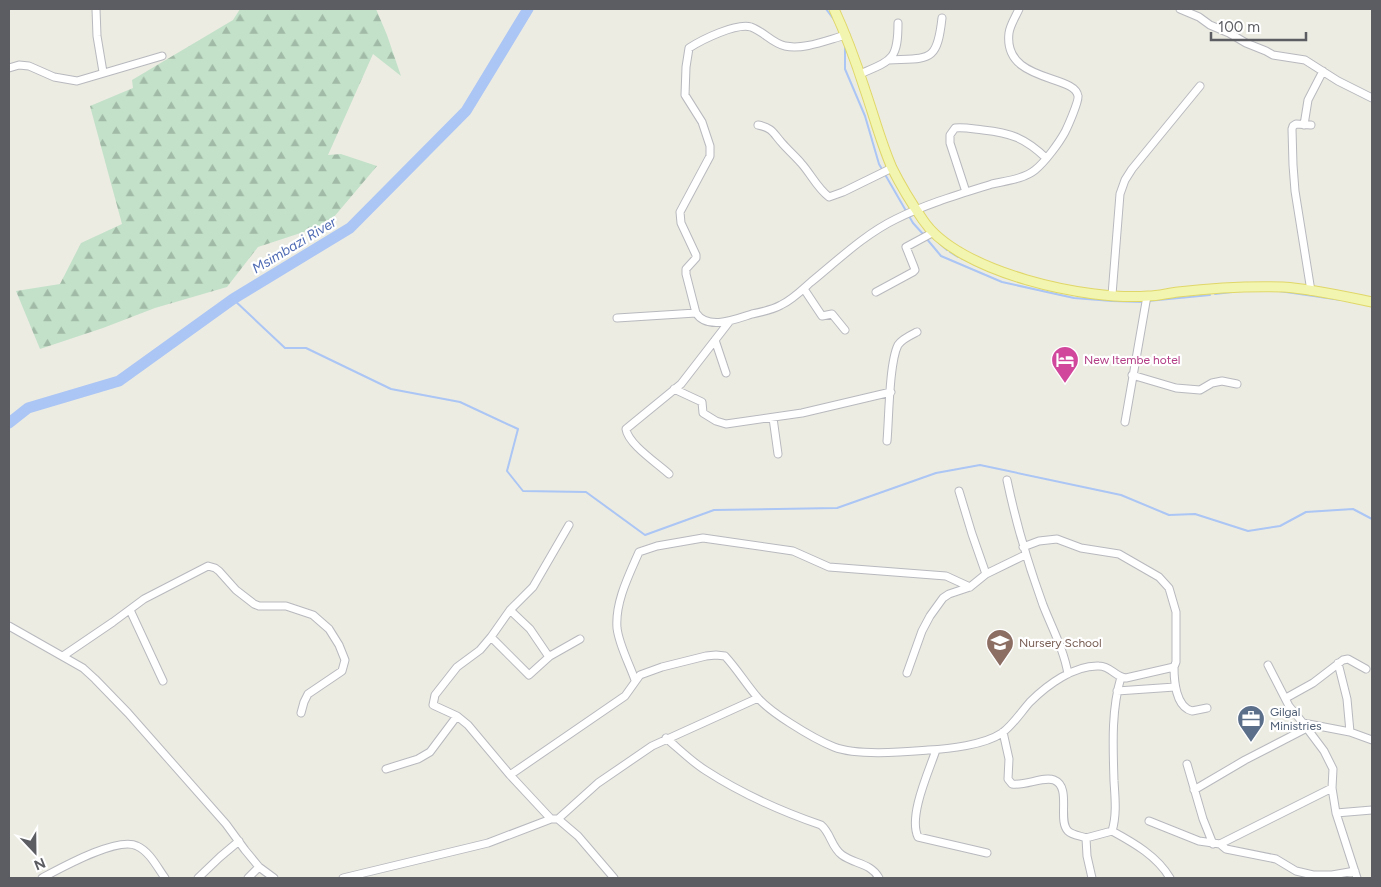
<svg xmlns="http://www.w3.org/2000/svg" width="1381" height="887" font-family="Figtree,sans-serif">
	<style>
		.forest { fill: url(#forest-firs) }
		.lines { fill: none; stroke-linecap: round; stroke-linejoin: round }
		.stream { stroke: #abc5f4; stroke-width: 2 }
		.river { stroke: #abc5f4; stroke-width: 11 }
		.minor-casing { stroke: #b8b9be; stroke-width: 9 }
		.major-casing { stroke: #e0d769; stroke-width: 11 }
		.minor { stroke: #fff; stroke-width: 7 }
		.major { stroke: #f2f5b0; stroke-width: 9 }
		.labels { text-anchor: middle; stroke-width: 4.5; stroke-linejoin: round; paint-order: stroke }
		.hotel-label { font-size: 12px; fill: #b23c85; stroke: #fff; text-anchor: start }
		.education-label { font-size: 12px; fill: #785e54; stroke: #fff; text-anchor: start }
		.service-label { font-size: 12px; fill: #4e5e75; stroke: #fff; text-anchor: start }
		.water-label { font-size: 14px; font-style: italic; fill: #516db4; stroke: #fff }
	</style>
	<defs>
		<pattern id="forest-firs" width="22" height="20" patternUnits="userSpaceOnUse" patternTransform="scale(1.25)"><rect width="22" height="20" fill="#c3e1c9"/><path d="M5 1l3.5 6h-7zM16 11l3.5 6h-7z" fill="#a1baa7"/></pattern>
	</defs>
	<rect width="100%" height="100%" fill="#ecece3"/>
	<!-- forest -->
	<path class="forest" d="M240,9H376L387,35L401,76L373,54L328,155L341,154L377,166L328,224L258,247L227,287L155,308L103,328L40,349L16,291L60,284L81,243L122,224L90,106L133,88L132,80L233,20Z"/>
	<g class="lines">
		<!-- stream -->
		<path class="stream" d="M826,9L835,21
			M845,46V69L865,116L879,164L913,223L923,234
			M926,238L941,256L1002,282L1074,298L1112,301L1143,302
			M939,243L947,250
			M950,252L958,257
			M961,258L968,261
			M1247,291H1275
			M1279,291L1341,300
			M1215,294L1232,292
			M233,299L285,348H306L391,389L460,402L518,429L507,471L523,491L586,492L645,535L714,510L837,508L936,473L980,465L1121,495L1169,515L1195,514L1248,531L1280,526L1306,512L1353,509L1372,519
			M1148,301L1210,295"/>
		<!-- river -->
		<path class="river" d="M9,423L28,408L119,381L233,299L350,228L466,111L528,9"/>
		<defs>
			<path id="minor" d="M96,9L97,36L103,72
				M1180,9L1199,17L1210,25L1229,33L1246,43L1266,51L1273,55L1305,60L1338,81L1372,98
				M846,35C827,40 804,50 785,46C773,44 763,31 751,27C736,23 703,39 689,48L686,67L685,95L702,122L710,146V156L680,212L681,223L696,255V258L686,269V274L696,313C708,331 736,319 752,314C762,312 772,310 781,305C792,300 802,290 811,282C838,260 865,234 896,219C926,204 960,194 992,184C1005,181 1024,179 1035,170C1045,162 1059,143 1065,132C1068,126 1079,101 1078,96C1075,74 1003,83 1009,33C1010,25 1016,16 1019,9
				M889,60C930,58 937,63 942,18
				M9,68L19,65L29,66L54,77L77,81L162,56
				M860,74C892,60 898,60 898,23
				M758,125C773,128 773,133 782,143C788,150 795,156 801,163C811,174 817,188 829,197L843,192L892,168
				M1304,125L1308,100L1323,71
				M1311,125L1296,124L1293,126L1292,129L1293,165L1295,191L1311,291
				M966,192L950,143V135L955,128C965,127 973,129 983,130C1011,133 1025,138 1046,158
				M804,289L822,316L832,314L845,330
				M876,292L913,272L915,270L914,267L906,247L932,233
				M1112,295L1120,194L1125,180L1132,169L1200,86
				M617,318L696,313
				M715,340L726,373
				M1132,375L1176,388L1200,390L1212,383L1222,381L1237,384
				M674,389L702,402L703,413L716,421L726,424L802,413L891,392
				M773,418L778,454
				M1125,422L1147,296
				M887,441C889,419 889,363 898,345C902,339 911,335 917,332
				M669,474C657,463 628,444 626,429L681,384L729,322
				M1007,480C1016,523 1028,564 1043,605C1052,628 1064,650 1068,674
				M959,491L972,534L986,574
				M130,610L163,681
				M510,610L530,629L547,654L550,656L580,639
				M9,626L83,668L95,679L128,713L226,824L245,850L259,867L274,878
				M491,637L529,675L550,656
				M63,656L113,622L144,599L208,566L215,568L219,571L236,590L254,604L259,606H286L313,615L329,629L339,645L345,660L342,671L308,694L304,702L301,713
				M1338,663L1347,699L1350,732
				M1268,665L1289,706L1303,723L1350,732L1372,740
				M1174,667C1174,681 1176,707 1192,711L1207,708
				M907,673L922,631L930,616L943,598L949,594L970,587L986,574L1025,555
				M635,680C629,663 619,645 617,628C615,602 629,575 639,552L657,546L703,538L793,551L829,567L946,576L970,587
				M1117,691L1175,687
				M1286,698L1313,683L1343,660L1348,659L1366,669
				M1303,723L1324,751L1333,769L1332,788L1336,813L1357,878
				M1003,732L1009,759L1008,779L1012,784C1025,786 1044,776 1054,780C1072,787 1057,820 1068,831C1072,835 1081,836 1086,838
				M666,738C679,749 691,761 705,770C742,794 780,811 821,825C831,833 831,847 842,855C854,864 871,863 879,878
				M936,750C929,771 908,816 918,837L987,853
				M1187,764L1203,819L1213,844
				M386,769L418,759L430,752L457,716
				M510,775L625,696L640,675L662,667L706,656L716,655L725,656C737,669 746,684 758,698C767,708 779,716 790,723C804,732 819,741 834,747C857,756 903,752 928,750C949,749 984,745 1002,733C1013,725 1021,712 1030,702C1047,685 1074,665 1099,666C1111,666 1115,677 1126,678L1174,667L1176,662V612L1169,588L1159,577L1119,554L1081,548L1057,539L1039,541L1023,547
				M1194,790L1245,760L1307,728
				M1336,813L1372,810
				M551,819L510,775L468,725L457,716L433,705L435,695L457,667L480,650L491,637L510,610L533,587L569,525
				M558,819L578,836L614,878
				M1149,821L1199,841L1220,844L1332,788
				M1112,831C1134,843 1157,856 1170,878
				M1220,844L1226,849L1276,859L1296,871L1313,875H1332L1355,871
				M42,878C61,868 118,836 137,846C150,852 157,867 165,878
				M198,878L220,857L239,841
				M248,878L259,867
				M343,878L488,843L551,819H558L598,783L652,746L758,698
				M1092,878L1087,856L1086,838L1112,831C1117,815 1115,797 1114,781C1113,747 1111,711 1121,677"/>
			<path id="major" d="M834,9C846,35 856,62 865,90C874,116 881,143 892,168C901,186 912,204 923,220C958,273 1088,301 1148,296C1158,296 1168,293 1178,292C1213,288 1248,286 1283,287C1313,289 1343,296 1372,302"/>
		</defs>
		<!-- minor casing -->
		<use href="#minor" class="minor-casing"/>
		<!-- major casing -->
		<use href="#major" class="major-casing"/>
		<!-- minor -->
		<use href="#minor" class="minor"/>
		<!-- major -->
		<use href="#major" class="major"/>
	</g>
	<!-- icons -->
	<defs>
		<symbol id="hotel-pin" viewBox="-11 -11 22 30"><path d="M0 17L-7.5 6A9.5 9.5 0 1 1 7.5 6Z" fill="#d1479c" stroke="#fff"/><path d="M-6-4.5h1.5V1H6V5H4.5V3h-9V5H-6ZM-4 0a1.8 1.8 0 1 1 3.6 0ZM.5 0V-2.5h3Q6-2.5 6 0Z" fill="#fff"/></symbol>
		<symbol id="school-pin" viewBox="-11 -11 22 30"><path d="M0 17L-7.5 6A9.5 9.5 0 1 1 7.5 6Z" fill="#8d6e63" stroke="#fff"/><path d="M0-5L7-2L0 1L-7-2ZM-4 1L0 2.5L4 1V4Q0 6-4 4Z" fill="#fff"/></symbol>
		<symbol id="office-pin" viewBox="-11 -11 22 30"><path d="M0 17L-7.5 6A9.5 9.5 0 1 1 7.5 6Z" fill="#5c6f8a" stroke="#fff"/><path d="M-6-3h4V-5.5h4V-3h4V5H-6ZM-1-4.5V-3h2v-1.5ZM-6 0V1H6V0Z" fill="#fff"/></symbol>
	</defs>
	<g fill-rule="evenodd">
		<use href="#hotel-pin" x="1049" y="344" width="32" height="43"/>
		<use href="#school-pin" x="984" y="627" width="32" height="43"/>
		<use href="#office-pin" x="1235" y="703" width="32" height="43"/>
	</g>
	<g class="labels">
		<!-- hotel labels -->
		<g class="hotel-label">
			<text x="1084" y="364">New Itembe hotel</text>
		</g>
		<!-- education labels -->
		<g class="education-label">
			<text x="1019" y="647">Nursery School</text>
		</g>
		<!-- service labels -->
		<g class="service-label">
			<text x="1270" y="716">Gilgal<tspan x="1270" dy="14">Ministries</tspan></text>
		</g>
		<!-- water labels -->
		<g class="water-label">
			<text transform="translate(294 245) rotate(-31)" y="5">Msimbazi River</text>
		</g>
	</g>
	<!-- border -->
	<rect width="1381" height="887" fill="none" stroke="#5b5d62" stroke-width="20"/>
	<!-- north arrow -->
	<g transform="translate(35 852) rotate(158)" stroke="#ffffff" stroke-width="4" paint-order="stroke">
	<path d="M0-4L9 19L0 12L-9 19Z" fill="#5b5d62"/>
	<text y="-8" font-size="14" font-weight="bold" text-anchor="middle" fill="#5b5d62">N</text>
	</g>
	<!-- scale -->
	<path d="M1211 32v8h95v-8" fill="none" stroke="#5b5d62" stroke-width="2.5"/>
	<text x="1218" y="32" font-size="15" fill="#5b5d62" stroke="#ffffff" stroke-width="4" paint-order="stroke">100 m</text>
</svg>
